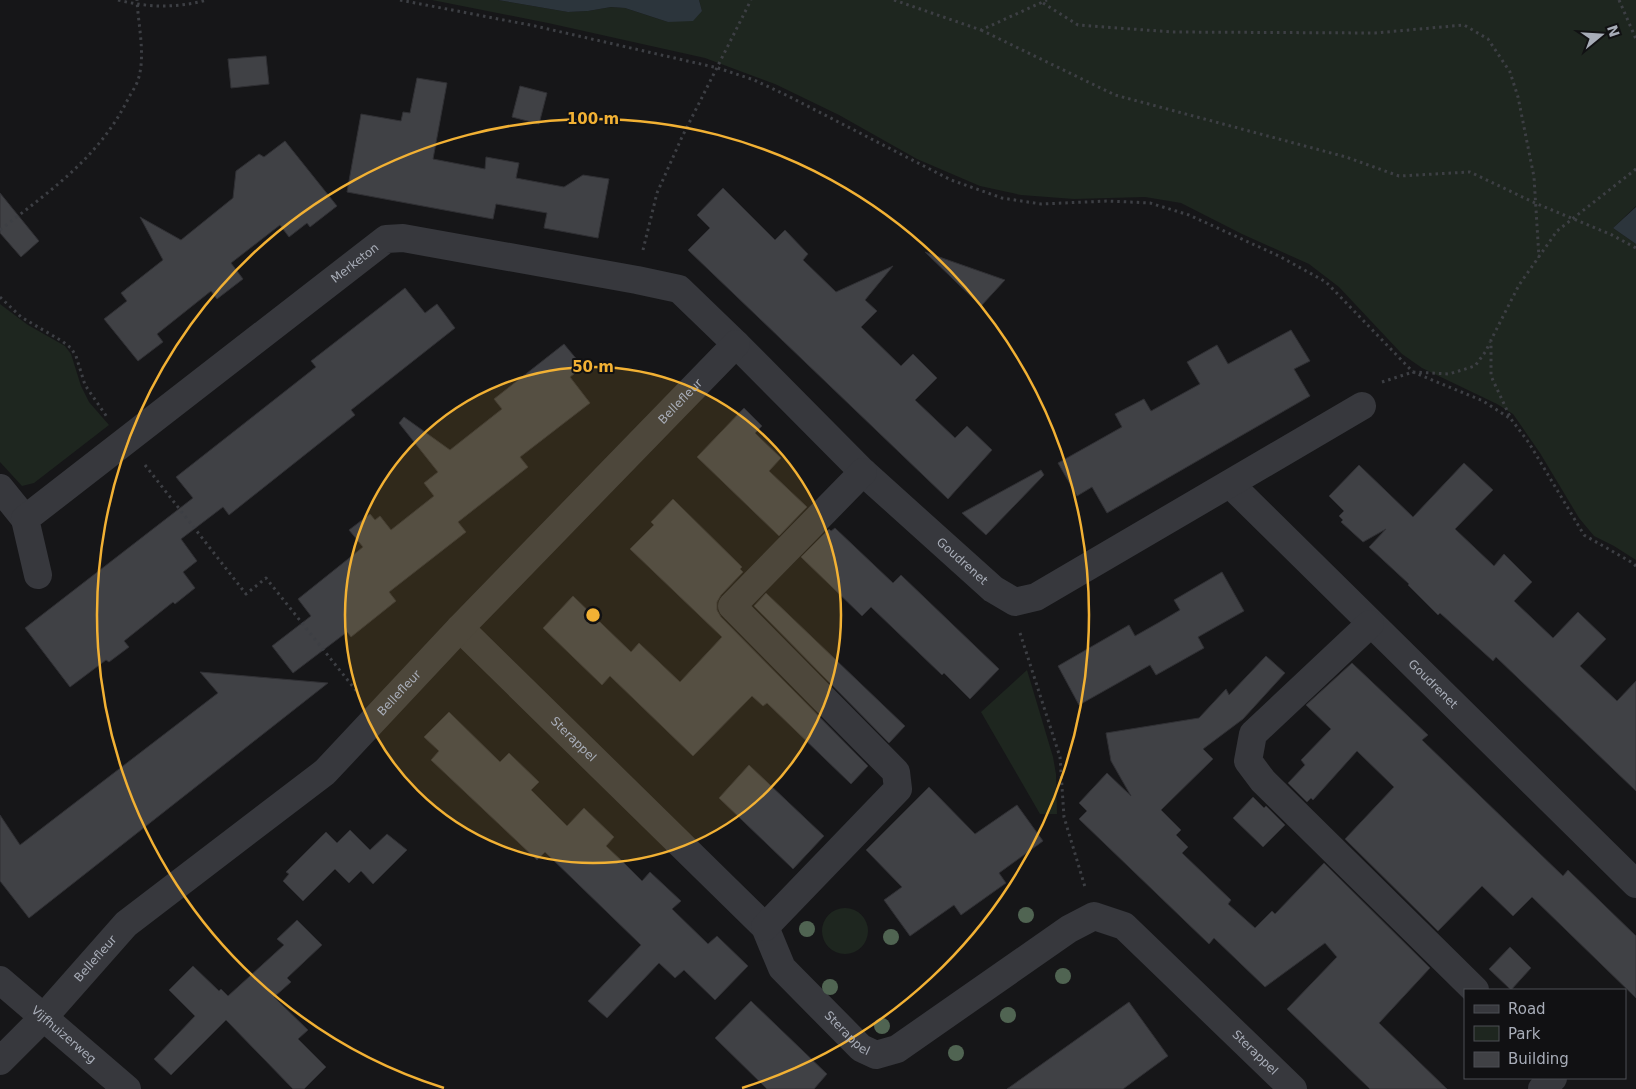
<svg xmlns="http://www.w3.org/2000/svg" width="1636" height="1089" font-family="'DejaVu Sans',sans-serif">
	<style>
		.green { fill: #1e261f }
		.water { fill: #2c353c }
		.building { fill: #404145; stroke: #303034 }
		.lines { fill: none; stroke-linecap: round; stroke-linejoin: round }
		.path { stroke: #3d3f44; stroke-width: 3; stroke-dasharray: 2.5 4; stroke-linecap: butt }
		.minor { stroke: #37383d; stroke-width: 28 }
		.tree { fill: #506452 }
		.ring { fill: none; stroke: #f2b134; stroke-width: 2.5 }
		.labels { text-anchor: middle; stroke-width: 4; stroke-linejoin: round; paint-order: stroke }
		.street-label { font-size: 12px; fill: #a8adb8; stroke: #111113 }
		.centre { fill: #f2b134; stroke: #111113; stroke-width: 2.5 }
		.ring-label { font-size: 15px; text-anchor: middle; font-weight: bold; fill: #f2b134; stroke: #111113; stroke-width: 4; stroke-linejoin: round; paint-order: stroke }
	</style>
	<rect width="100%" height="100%" fill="#161618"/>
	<!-- green -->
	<path class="green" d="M432,0H498L568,12L588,11L611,7L625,8L668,22L702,11L699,0H1636V206L1613,228L1636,244V560L1614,546L1594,536L1579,518L1540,453L1513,414L1497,404L1422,368L1402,354L1339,287L1309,264L1242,234L1181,203L1145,197L1074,199L1021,195L980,186L917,159L839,115L775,84L705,58L548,23Z
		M0,304L28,325L65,346L71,354L81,386L89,402L109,425L34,483L22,486L0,462Z
		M1027,670L1053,757L1056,774L1057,814H1040L981,712Z
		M822 931a23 23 0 1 1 46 0a23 23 0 1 1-46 0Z"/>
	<!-- water -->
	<path class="water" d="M498,0H699L702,11L693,21L668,22L625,8L611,7L588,11L568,12Z
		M1636,207V244L1613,228Z"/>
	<!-- building -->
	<path class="building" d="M266,56L269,84L231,88L228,59Z
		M417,78L447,83L433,159L485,169L486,157L519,163L516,178L564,187L583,175L609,179L598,238L544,228L547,213L496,204L493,219L347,192L361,114L401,121L403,112L410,113Z
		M520,86L547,93L539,124L512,117Z
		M285,141L337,206L310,227L307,223L289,237L280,225L231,263L243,279L217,299L211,291L157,334L163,342L138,361L104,319L127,301L121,293L163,260L140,217L181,240L233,198L236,171L259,154L264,157Z
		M723,188L775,240L785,230L808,254L803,260L836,292L893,266L865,300L877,311L861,327L901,366L913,354L937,378L915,400L955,438L967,426L992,450L948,499L688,250L710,228L697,215Z
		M0,193L39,241L21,257L0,233Z
		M925,252L1005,280L981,306Z
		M405,288L425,313L437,304L455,328L351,410L355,415L229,515L223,507L181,539L197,561L183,572L195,588L175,604L173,602L124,641L129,647L109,662L106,660L70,687L25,628L193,498L176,477L316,367L311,361Z
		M1291,330L1310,361L1294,369L1310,396L1107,513L1092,487L1077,496L1058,463L1122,427L1115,414L1144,399L1151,411L1200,384L1187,362L1217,345L1228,364Z
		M564,344L583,367L570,377L590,403L520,457L528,467L458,522L466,532L389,592L396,601L351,637L347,632L293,673L272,646L311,616L298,599L363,547L349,530L370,514L375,520L380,516L391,530L434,496L424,483L438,472L399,423L404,417L450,450L502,409L494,399Z
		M744,408L762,426L755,433L781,458L769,471L807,507L779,536L697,457Z
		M1464,463L1493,490L1455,529L1494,566L1504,554L1532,582L1514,601L1553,638L1578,612L1606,639L1580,666L1617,701L1636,681V791L1496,657L1493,661L1440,613L1438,615L1408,585L1409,584L1369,547L1386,529L1363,542L1341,522L1343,520L1339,516L1344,511L1329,496L1359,465L1413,517Z
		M1041,470L1044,475L986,535L962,513Z
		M673,499L742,567L740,569L743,572L721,595L717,602V610L721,617L868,766L851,784L767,703L763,706L752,696L693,756L610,676L602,685L543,628L573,596L631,652L639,643L680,682L722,637L630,549L654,525L651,522Z
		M835,528L893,583L901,575L999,669L970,699L944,673L942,675L871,607L862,616L801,557L829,529L831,531Z
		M1222,572L1244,611L1198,637L1204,648L1156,675L1150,665L1079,705L1058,666L1129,625L1135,636L1158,623L1180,610L1174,600Z
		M766,593L905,726L889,743L754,606Z
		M1266,656L1285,673L1243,719L1203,749L1213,759L1161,810L1181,830L1176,835L1188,847L1182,853L1231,900L1228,904L1255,928L1272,911L1275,914L1324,863L1430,968L1379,1023L1447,1089H1370L1287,1009L1337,957L1325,943L1265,987L1214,938L1209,944L1079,819L1087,811L1079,803L1107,773L1131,796L1111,761L1106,733L1199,718L1226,689L1229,695Z
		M1352,663L1428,735L1422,740L1507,822L1563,876L1568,870L1636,936V998L1532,897L1513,916L1482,886L1438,931L1345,839L1394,787L1357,751L1313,800L1311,798L1307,802L1288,783L1305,765L1301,760L1331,729L1306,705Z
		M200,672L328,683L29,918L0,881V815L20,845L218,693Z
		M449,712L500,762L509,753L539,782L531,790L567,826L584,808L614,837L606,846L624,863L642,881L650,872L681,901L672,909L708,944L717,936L748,966L715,1000L684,970L675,978L659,963L607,1018L588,1001L641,945L545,852L537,860L431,760L439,751L424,737Z
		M749,765L824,836L793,869L719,798Z
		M929,787L975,834L1017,805L1043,841L999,873L1006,883L961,915L954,905L910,936L884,900L902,887L866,850Z
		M1253,797L1264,808L1266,806L1285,825L1263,847L1233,818Z
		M350,830L370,850L387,834L407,850L373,884L361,871L349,883L335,869L303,901L283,881L289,874L286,872L326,832L337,843Z
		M297,920L322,945L287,978L291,982L274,997L308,1030L298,1039L326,1067L304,1089H293L226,1020L171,1075L154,1059L195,1016L169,990L193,966L219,991L221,989L228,996L284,945L277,939Z
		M1510,947L1531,968L1511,990L1489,969Z
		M751,1001L827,1074L814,1089H767L715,1038Z
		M1129,1002L1168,1056L1123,1089H1007Z"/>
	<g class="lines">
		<!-- path -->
		<path class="path" d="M118,0C149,8 177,8 207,0
			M400,0L535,26L718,68L754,80L788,96L951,180L1002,198L1041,204L1108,201L1150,203L1189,215L1279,256L1326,282L1413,372L1483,401L1511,419
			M894,0L981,30L1047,0
			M1619,0L1636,39
			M1043,3L1078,25L1172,32L1375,33L1464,25L1488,39L1510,72L1518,97L1534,177L1539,258
			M981,30L1115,95L1346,157L1399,176L1470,172L1535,203L1612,235L1636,248
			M1636,169L1557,231L1519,285L1491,340V376L1511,419L1529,443L1584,535L1631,562L1636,566
			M0,230C51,190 100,157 129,97C132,92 136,86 138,80C146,56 138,24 137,0
			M643,250L657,193L682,137L751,0
			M0,297L21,317L62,341L71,348L76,356L85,385L107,417
			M1382,382L1413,372L1449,374L1475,366L1486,351L1490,342
			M145,465L246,594L266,578L358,693
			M1020,633L1060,757L1064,817L1085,887"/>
		<!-- minor -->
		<g class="minor">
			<path id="s1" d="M1230,484L1636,884"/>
			<path d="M0,488L25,519"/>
			<path id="s2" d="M38,575L25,519L386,239L403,238L637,280L679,289L736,344L863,472L993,589L1015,602L1036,597L1362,406"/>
			<path d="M1370,624L1253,734L1248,761L1263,781L1475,990"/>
			<path id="s3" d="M460,628L765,927L782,968L861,1048L876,1055L897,1049L1069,929L1094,916L1124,926L1293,1089"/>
			<path d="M765,927L898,789L896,772L732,606L863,472"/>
			<path id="s4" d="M0,980L127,1089"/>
			<path id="s5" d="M0,1061L43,1018L126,924L325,772L460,628L736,344"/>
			<path d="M1542,1089L1553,1078"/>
		</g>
	</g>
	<!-- trees -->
	<g class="tree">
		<circle cx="1026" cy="915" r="8"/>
		<circle cx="807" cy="929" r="8"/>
		<circle cx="891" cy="937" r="8"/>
		<circle cx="1063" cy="976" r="8"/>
		<circle cx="830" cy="987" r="8"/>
		<circle cx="1008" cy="1015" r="8"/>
		<circle cx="882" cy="1026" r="8"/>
		<circle cx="956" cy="1053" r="8"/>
	</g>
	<!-- distance rings -->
	<circle cx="593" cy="615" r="248" fill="#f2b134" fill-opacity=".12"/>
	<g class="ring">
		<circle cx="593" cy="615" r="248"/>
		<path d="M444 1088A496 496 0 1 1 742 1088"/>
	</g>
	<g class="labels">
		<!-- street labels -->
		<g class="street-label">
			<text dy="4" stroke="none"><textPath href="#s2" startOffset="475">Merketon</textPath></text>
			<text dy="4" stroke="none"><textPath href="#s5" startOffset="950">Bellefleur</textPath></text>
			<text dy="4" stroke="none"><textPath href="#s2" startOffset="1205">Goudrenet</textPath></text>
			<text dy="4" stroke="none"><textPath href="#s1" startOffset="285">Goudrenet</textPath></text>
			<text dy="4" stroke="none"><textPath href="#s5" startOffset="545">Bellefleur</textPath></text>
			<text dy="4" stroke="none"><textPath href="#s3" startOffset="159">Sterappel</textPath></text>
			<text dy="4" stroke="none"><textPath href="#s5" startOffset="140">Bellefleur</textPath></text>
			<text dy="4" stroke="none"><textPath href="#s3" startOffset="564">Sterappel</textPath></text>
			<text dy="4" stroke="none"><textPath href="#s4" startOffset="84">Vijfhuizerweg</textPath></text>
			<text dy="4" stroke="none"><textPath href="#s3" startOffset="1074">Sterappel</textPath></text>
		</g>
	</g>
	<circle cx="593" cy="615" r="8" class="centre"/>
	<g class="ring-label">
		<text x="593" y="124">100 m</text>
		<text x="593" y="372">50 m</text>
	</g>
	<!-- legend -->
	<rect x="1464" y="989" width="162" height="90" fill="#111113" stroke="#4d4f55"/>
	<rect x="1474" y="1005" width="25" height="8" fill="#37383d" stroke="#4d4f55"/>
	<text x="1508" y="1014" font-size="15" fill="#a8adb8">Road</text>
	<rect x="1474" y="1026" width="25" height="15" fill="#1e261f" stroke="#4d4f55"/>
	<text x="1508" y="1039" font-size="15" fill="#a8adb8">Park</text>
	<rect x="1474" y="1052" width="25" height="15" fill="#404145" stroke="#4d4f55"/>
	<text x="1508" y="1064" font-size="15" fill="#a8adb8">Building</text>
	<!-- north arrow -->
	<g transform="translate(1601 35) rotate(72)" stroke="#111113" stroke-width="4" paint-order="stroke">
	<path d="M0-4L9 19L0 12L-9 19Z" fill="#a8adb8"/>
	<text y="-8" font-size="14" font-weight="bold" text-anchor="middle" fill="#a8adb8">N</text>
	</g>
</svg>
